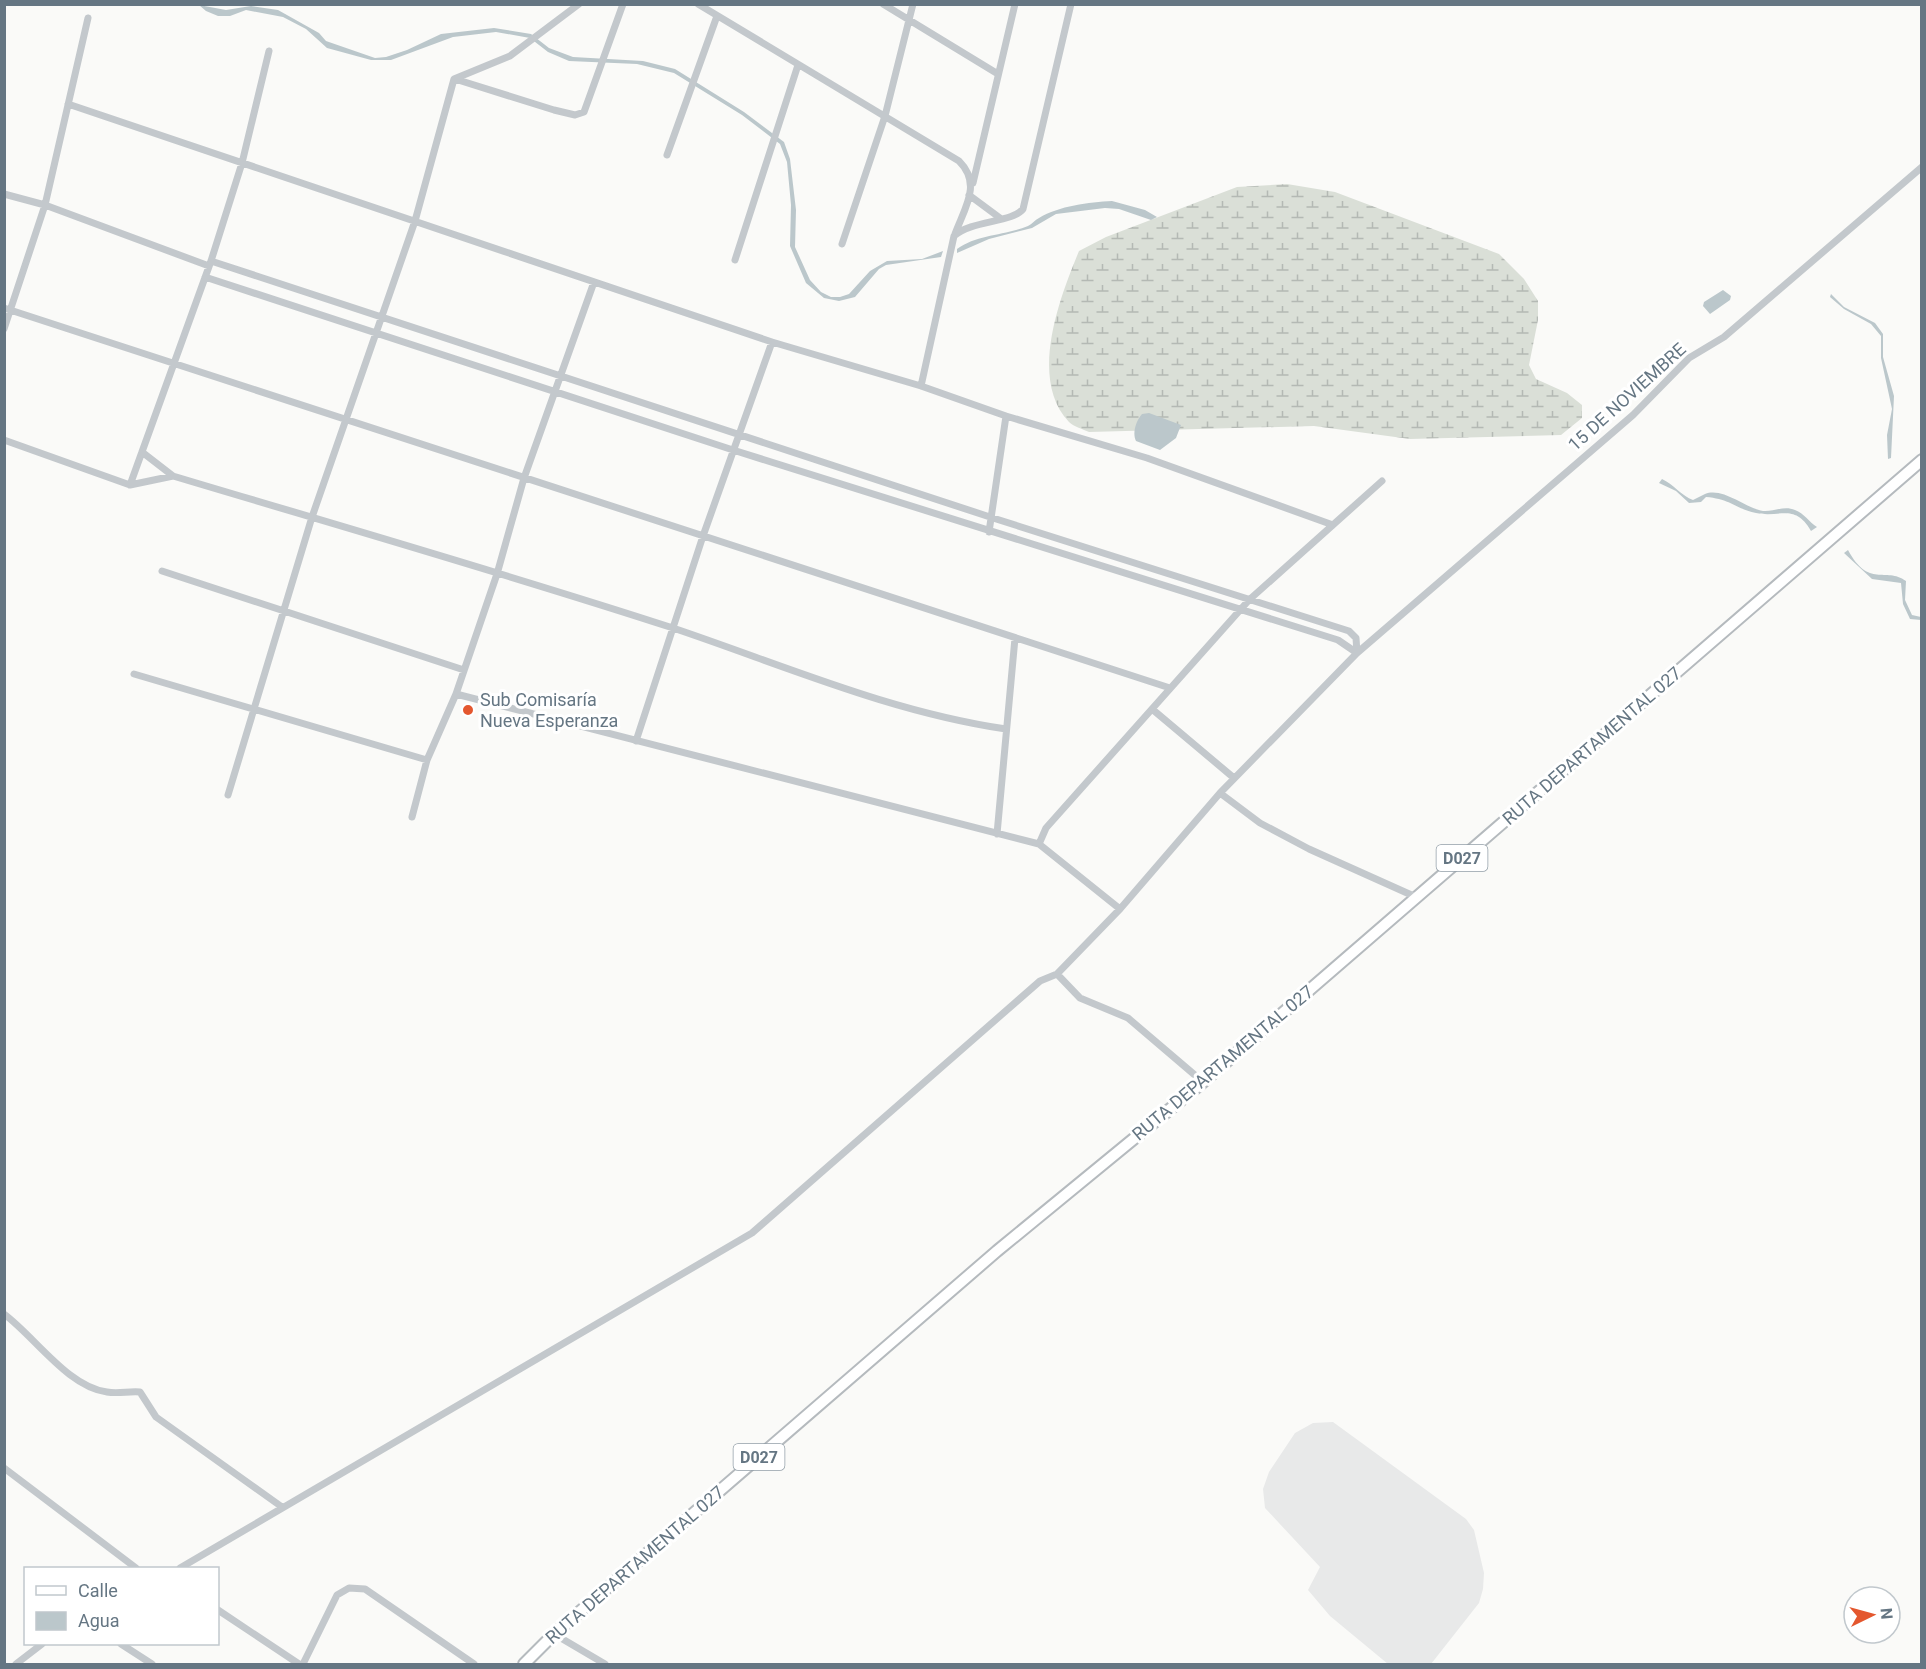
<svg xmlns="http://www.w3.org/2000/svg" width="1926" height="1669" font-family="Roboto,sans-serif">
	<style>
		.built { fill: #e8e9e9 }
		.wetland { fill: url(#wetland-marsh) }
		.water { fill: #bbc7cb }
		.lines { fill: none; stroke-linecap: round; stroke-linejoin: round }
		.primary-casing { stroke: #b5babe; stroke-width: 14 }
		.street { stroke: #c3c8cc; stroke-width: 7 }
		.primary { stroke: #fff; stroke-width: 10 }
		.poi-dot { fill: #e4572e; stroke: #fff; stroke-width: 2 }
		.labels { text-anchor: middle; stroke-width: 6; stroke-linejoin: round; paint-order: stroke }
		.shield { fill: #fff; stroke: #939fa8; stroke-width: 1.5 }
		.shield-label { font-size: 16px; font-weight: bold; fill: #657683 }
		.street-label { font-size: 18px; fill: #657683; stroke: #fff }
		.poi-label { font-size: 18px; fill: #657683; stroke: #fff; text-anchor: start }
	</style>
	<defs>
		<pattern id="wetland-marsh" width="20" height="14" patternUnits="userSpaceOnUse" patternTransform="scale(1.5)"><rect width="20" height="14" fill="#dadfd7"/><path d="M1 5h8M5 5V1M11 12h8M15 12V8" fill="none" stroke="#b4b9b4"/></pattern>
	</defs>
	<rect width="100%" height="100%" fill="#fafaf8"/>
	<!-- built -->
	<path class="built" d="M1333,1422L1466,1519L1474,1530L1484,1573L1483,1589L1479,1603L1431,1664H1388L1330,1616L1308,1590L1320,1567L1265,1508L1263,1489L1269,1472L1295,1433L1313,1423Z"/>
	<!-- wetland -->
	<path class="wetland" d="M1287,184L1335,192L1499,254L1524,279L1538,301V320L1529,365L1536,379L1567,393L1582,405V418L1561,435L1410,439L1314,426L1089,432C1083,429 1074,427 1069,422C1028,379 1060,297 1079,251L1106,237L1237,187Z"/>
	<!-- water -->
	<path class="water" d="M199,5L226,10L251,6L278,10L319,33L326,41L375,58L386,57L407,50L441,34L494,28L531,34L549,48L573,57L643,61L675,69L744,112L784,142L790,159L796,210L795,247L810,280L821,292L831,297H840L849,294L870,271L887,261L922,259L943,251L941,257L886,265L879,269L855,297L839,301L824,298L806,283L790,246L791,205L787,162L780,144L742,115L674,73L637,64L569,61L548,52L530,38L496,32L453,37L391,60H371L327,48L306,29L283,17L246,10L230,16H218L206,11Z
		M1112,201L1145,210L1157,217L1151,220L1119,209L1105,208L1056,214L1032,228L989,239L957,253V249C978,234 1004,236 1028,226C1032,224 1035,220 1039,218C1059,206 1089,202 1112,201Z
		M1723,290L1731,296L1730,300L1710,314L1703,306L1704,302Z
		M1831,294L1844,307L1875,323L1883,334V357L1894,396L1891,458L1888,459L1887,435L1892,409L1881,358V336L1871,324L1844,309L1830,297Z
		M1149,413L1181,425L1176,438L1160,450L1136,441C1132,433 1136,421 1142,414Z
		M1662,479C1673,484 1682,496 1693,500C1697,498 1701,496 1705,494C1723,487 1745,508 1763,511C1774,512 1784,505 1795,510C1804,513 1809,522 1817,527L1811,531C1795,503 1780,518 1756,513C1736,509 1731,499 1706,497L1701,502L1689,503L1676,491L1659,483Z
		M1848,550C1869,589 1885,566 1906,581L1905,600L1912,615L1921,617V620L1910,619L1903,604L1901,583L1872,579L1844,553Z"/>
	<g class="lines">
		<defs>
			<path id="primary" d="M524,1664L554,1634L997,1251L1203,1082L1922,460"/>
		</defs>
		<!-- primary casing -->
		<use href="#primary" class="primary-casing"/>
		<!-- street -->
		<path class="street" d="M698,4L959,161C982,184 965,207 955,234
			M883,4L998,74
			M455,79L554,110L575,115L584,112L623,4
			M68,104L772,342L921,386L1006,416L989,532
			M667,155L717,16
			M973,183L1015,4
			M4,194L45,205L209,266
			M969,195L1000,218
			M842,244L885,116L913,4
			M735,260L798,65
			M211,261L993,518L1349,631L1356,638L1357,653
			M205,277L733,450L1338,640L1357,653
			M4,308L1170,688
			M4,329L45,205L88,18
			M921,386L954,236C972,220 1012,223 1023,209L1071,4
			M1006,416L1147,458L1333,525
			M4,440L130,485
			M142,452L173,476C340,526 507,574 673,628C783,665 890,712 1006,729
			M173,476L130,485L211,261L242,163L269,51
			M162,571L464,670
			M134,674L427,760L456,694L497,574L524,478L594,282
			M456,694L1039,844L1120,909
			M1152,709L1234,778
			M636,741L703,536L772,342
			M228,795L312,517L415,221L454,79L510,56L579,4
			M412,817L427,760
			M997,834L1015,638
			M1039,844L1046,828L1249,600L1382,481
			M1416,897L1309,849L1260,823L1220,793L1357,653L1633,415L1689,358L1724,337L1922,167
			M1203,1082L1128,1018L1080,998L1057,974L1120,909L1220,793
			M4,1314C35,1337 68,1387 107,1392C118,1394 129,1391 140,1392L156,1417L282,1507
			M4,1468L136,1568
			M180,1568L752,1233L1040,981L1057,974
			M218,1610L299,1664
			M554,1634L605,1664
			M121,1644L152,1664
			M16,1664L42,1644
			M303,1664L337,1595L349,1588L365,1589L474,1664"/>
		<!-- primary -->
		<use href="#primary" class="primary"/>
	</g>
	<!-- markers -->
	<circle class="poi-dot" cx="468" cy="710" r="6"/>
	<g class="labels">
		<!-- shield labels -->
		<g class="shield">
			<rect x="1436.5" y="845" width="51" height="26" rx="4.5"/>
			<rect x="733.5" y="1444" width="51" height="26" rx="4.5"/>
		</g>
		<g class="shield-label">
			<text x="1462" y="864">D027</text>
			<text x="759" y="1463">D027</text>
		</g>
		<!-- street labels -->
		<g class="street-label">
			<text transform="translate(1627 397) rotate(-42)" y="6">15 DE NOVIEMBRE</text>
			<text transform="translate(1592 746) rotate(-41)" y="6">RUTA DEPARTAMENTAL 027</text>
			<text transform="translate(1223 1063) rotate(-40)" y="6">RUTA DEPARTAMENTAL 027</text>
			<text transform="translate(635 1565) rotate(-41)" y="6">RUTA DEPARTAMENTAL 027</text>
		</g>
		<!-- poi labels -->
		<g class="poi-label">
			<text x="480" y="706">Sub Comisaría<tspan x="480" dy="21">Nueva Esperanza</tspan></text>
		</g>
	</g>
	<!-- border -->
	<rect width="1926" height="1669" fill="none" stroke="#657683" stroke-width="12"/>
	<!-- legend -->
	<rect x="24" y="1567" width="195" height="78" fill="#ffffff" stroke="#c1c8cd" stroke-width="1.5"/>
	<rect x="36" y="1586" width="30" height="9" fill="#ffffff" stroke="#c1c8cd" stroke-width="1.5"/>
	<text x="78" y="1597" font-size="18" fill="#657683">Calle</text>
	<rect x="36" y="1612" width="30" height="18" fill="#bbc7cb" stroke="#c1c8cd" stroke-width="1.5"/>
	<text x="78" y="1627" font-size="18" fill="#657683">Agua</text>
	<!-- north arrow -->
	<g transform="translate(1872 1615) rotate(85)"><circle r="28" fill="#ffffff" stroke="#c1c8cd" stroke-width="1.5"/>
	<path d="M0-4.5L10 22L0 15L-10 22Z" fill="#e4572e"/>
	<text y="-9" font-size="16" font-weight="bold" text-anchor="middle" fill="#657683">N</text>
	</g>
</svg>
